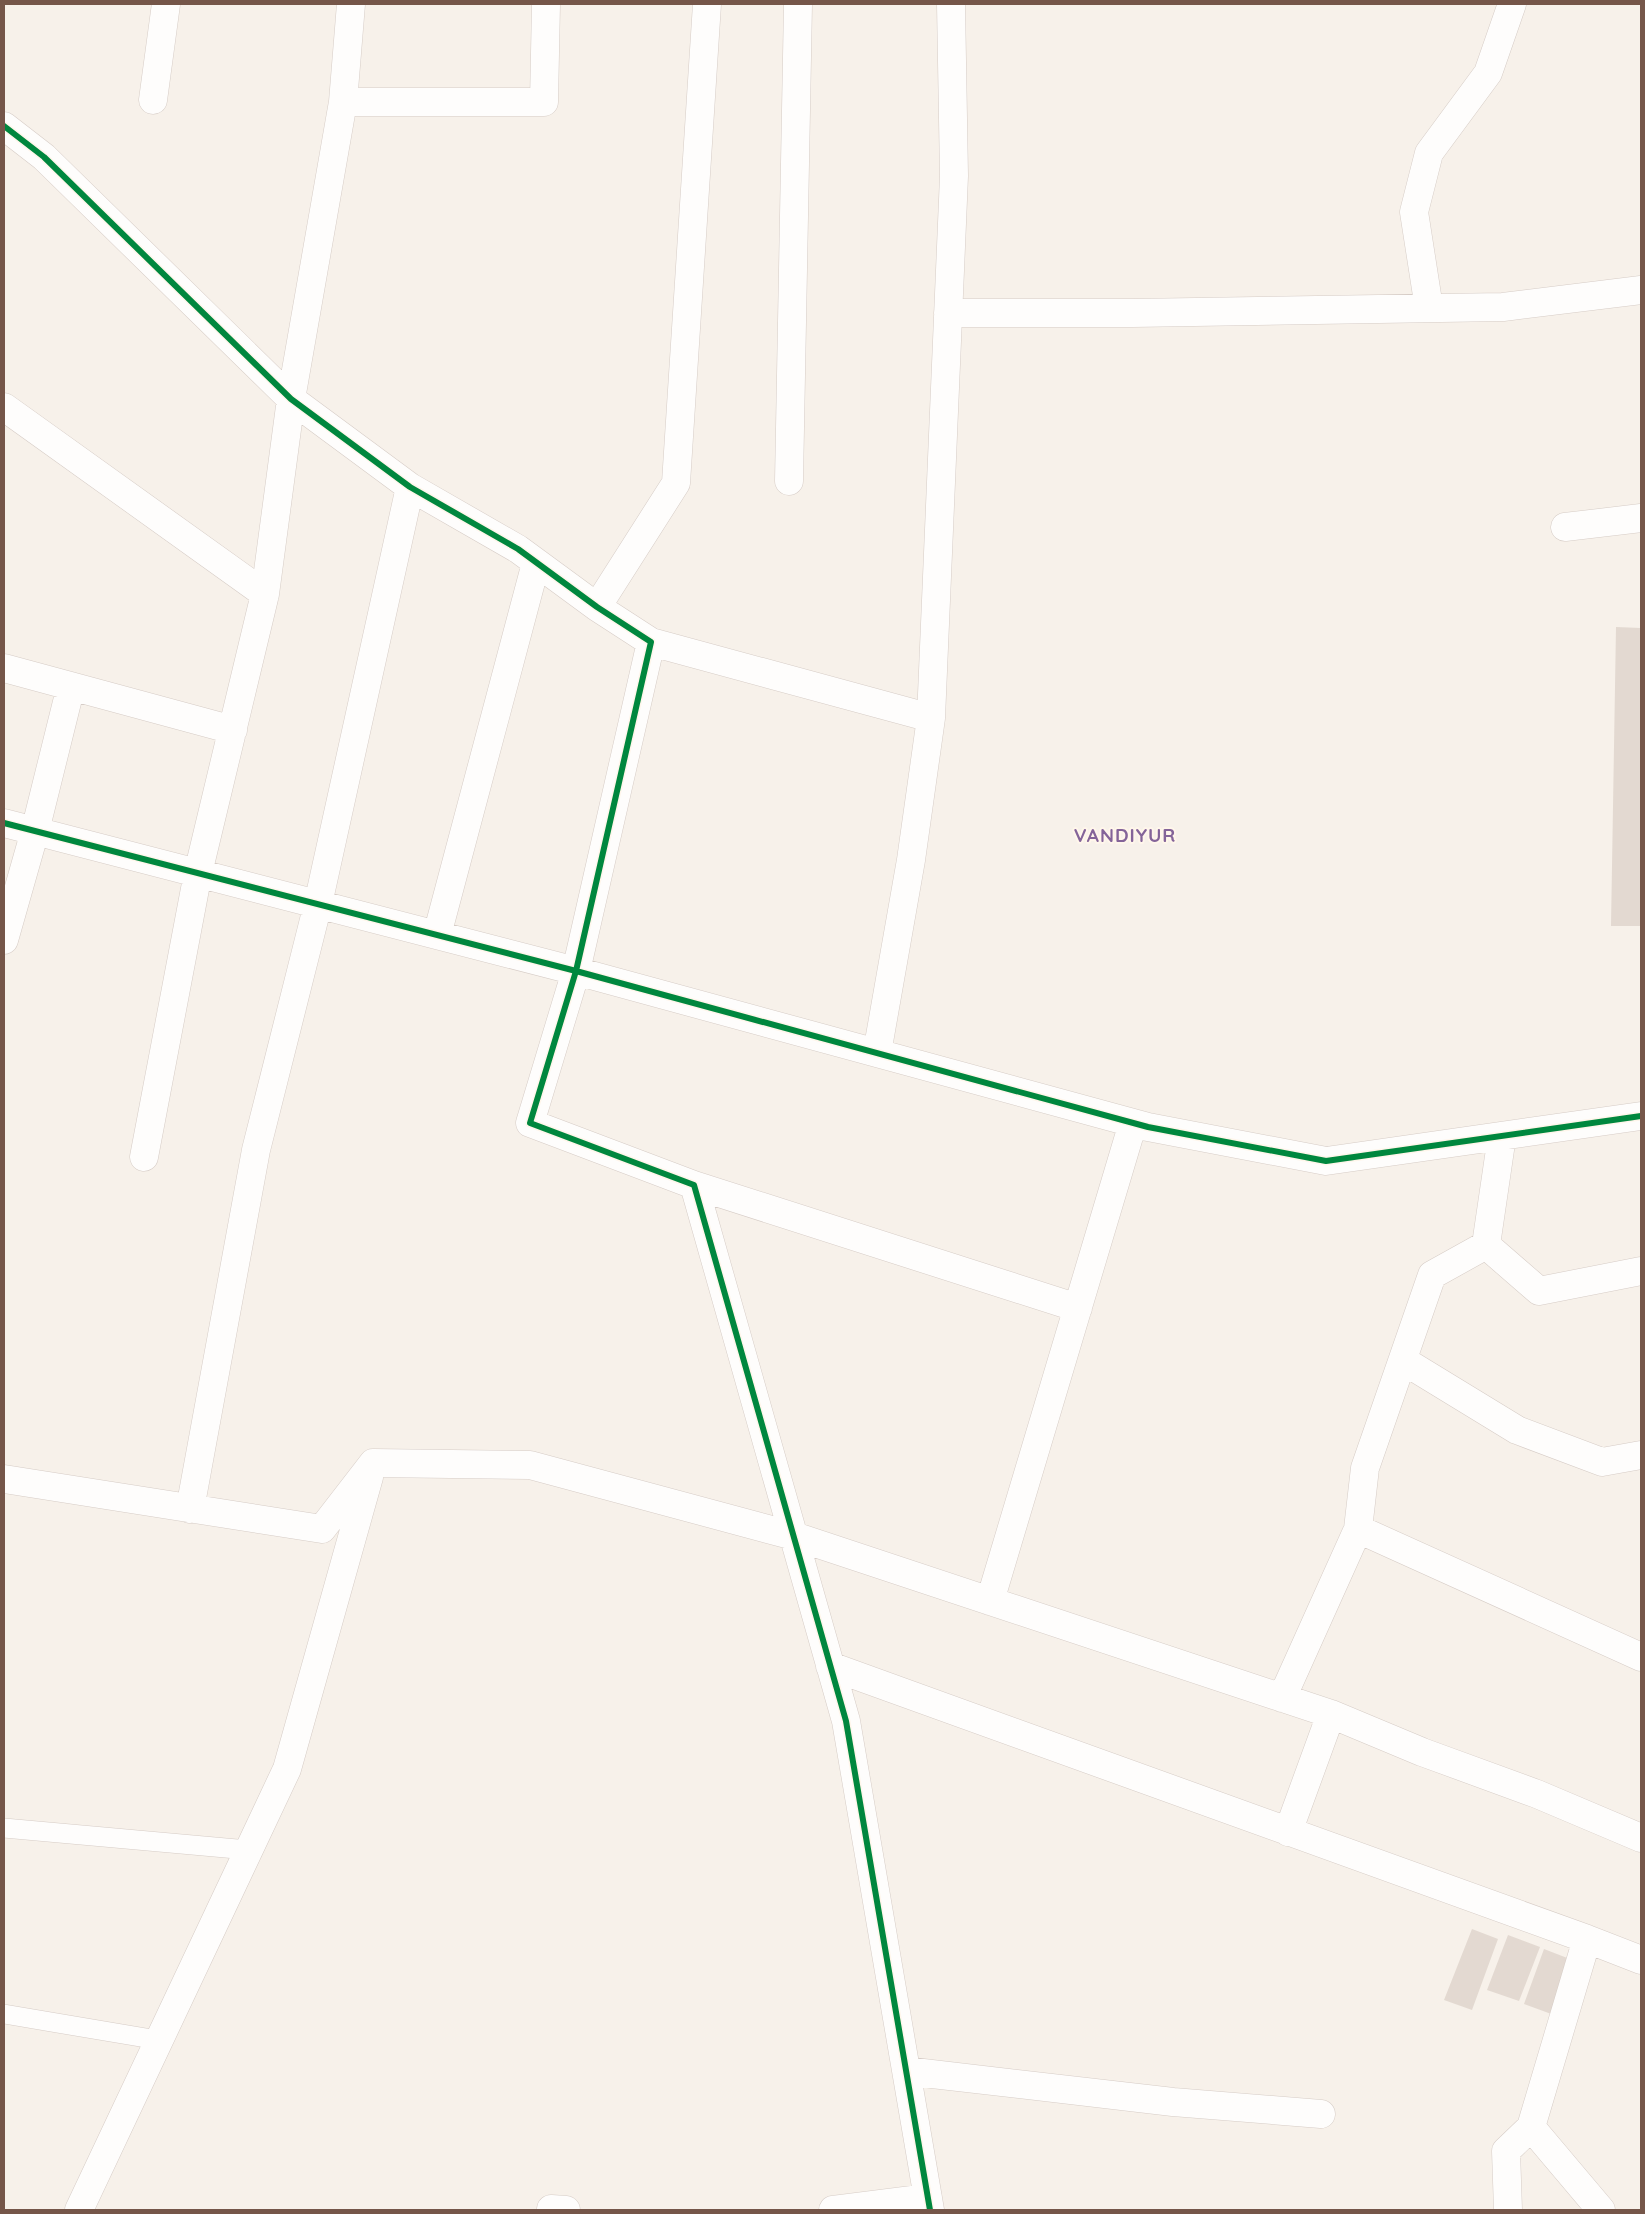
<svg xmlns="http://www.w3.org/2000/svg" width="1645" height="2214" font-family="Quicksand,sans-serif">
	<style>
		.building { fill: #e3d9d1 }
		.lines { fill: none; stroke-linecap: round; stroke-linejoin: round }
		.service-casing { stroke: #d6ccc6; stroke-width: 20 }
		.minor-casing { stroke: #d6ccc6; stroke-width: 29 }
		.service { stroke: #fefdfc; stroke-width: 19 }
		.minor { stroke: #fefdfc; stroke-width: 28 }
		.cycleway-casing { stroke: #fff6eb; stroke-width: 9 }
		.cycleway { stroke: #00873e; stroke-width: 6 }
		.labels { text-anchor: middle; stroke-width: 4; stroke-linejoin: round; paint-order: stroke }
		.district-label { font-size: 19px; font-weight: bold; letter-spacing: 1px; fill: #846499; stroke: #fff6eb }
	</style>
	<rect width="100%" height="100%" fill="#f7f1ea"/>
	<!-- building -->
	<path class="building" d="M1616,627L1641,628V926H1611Z
		M1472,1929L1498,1939L1472,2010L1444,2000Z
		M1508,1935L1540,1947L1519,2001L1487,1990Z
		M1544,1949L1575,1961L1554,2015L1524,2004Z"/>
	<g class="lines">
		<defs>
			<path id="service" d="M4,1828L248,1850
				M4,2014L158,2040"/>
			<path id="minor" d="M153,100L166,4
				M343,102H544L546,4
				M4,126L44,157L291,399L410,487L518,549L597,607L651,642L576,971L530,1123L694,1185L846,1721L930,2210
				M1429,308L1414,212L1429,153L1488,73L1512,4
				M948,313H1133L1503,307L1641,290
				M4,407L265,594
				M789,481L798,4
				M1565,527L1641,518
				M597,607L676,483L707,4
				M651,642L931,718L954,176L951,4
				M4,668L233,730
				M4,823L576,971L1148,1127L1326,1161L1641,1116
				M437,935L536,563
				M4,940L35,831L71,686
				M877,1053L911,860L931,718
				M144,1157L198,873L265,594L291,399L343,102L351,4
				M694,1185L1078,1308
				M1486,1245L1539,1291L1641,1271
				M1404,1361L1517,1430L1602,1462L1641,1455
				M4,1479L322,1529L373,1463L530,1465L794,1536L1331,1714L1288,1832
				M190,1509L256,1150L318,904L410,487
				M1358,1529L1365,1468L1432,1275L1486,1245L1502,1136
				M990,1601L1133,1123
				M830,1666L1587,1939L1531,2127L1601,2210
				M1282,1698L1358,1529L1641,1657
				M1331,1714L1422,1752L1537,1794L1641,1838
				M1587,1939L1641,1960
				M906,2071L1173,2102L1321,2114
				M551,2209L566,2210
				M79,2210L287,1769L369,1477
				M833,2210L928,2198
				M1508,2210L1506,2151L1531,2127"/>
		</defs>
		<!-- service casing -->
		<use href="#service" class="service-casing"/>
		<!-- minor casing -->
		<use href="#minor" class="minor-casing"/>
		<!-- service -->
		<use href="#service" class="service"/>
		<!-- minor -->
		<use href="#minor" class="minor"/>
		<defs>
			<path id="cycleway" d="M4,126L44,157L291,399L410,487L518,549L597,607L651,642L576,971L530,1123L694,1185L846,1721L930,2210
				M4,823L576,971L1148,1127L1326,1161L1641,1116"/>
		</defs>
		<!-- cycleway casing -->
		<use href="#cycleway" class="cycleway-casing"/>
		<!-- cycleway -->
		<use href="#cycleway" class="cycleway"/>
	</g>
	<g class="labels">
		<!-- district labels -->
		<g class="district-label">
			<text x="1125" y="842">VANDIYUR</text>
		</g>
	</g>
	<!-- border -->
	<rect width="1645" height="2214" fill="none" stroke="#755649" stroke-width="10"/>
</svg>
